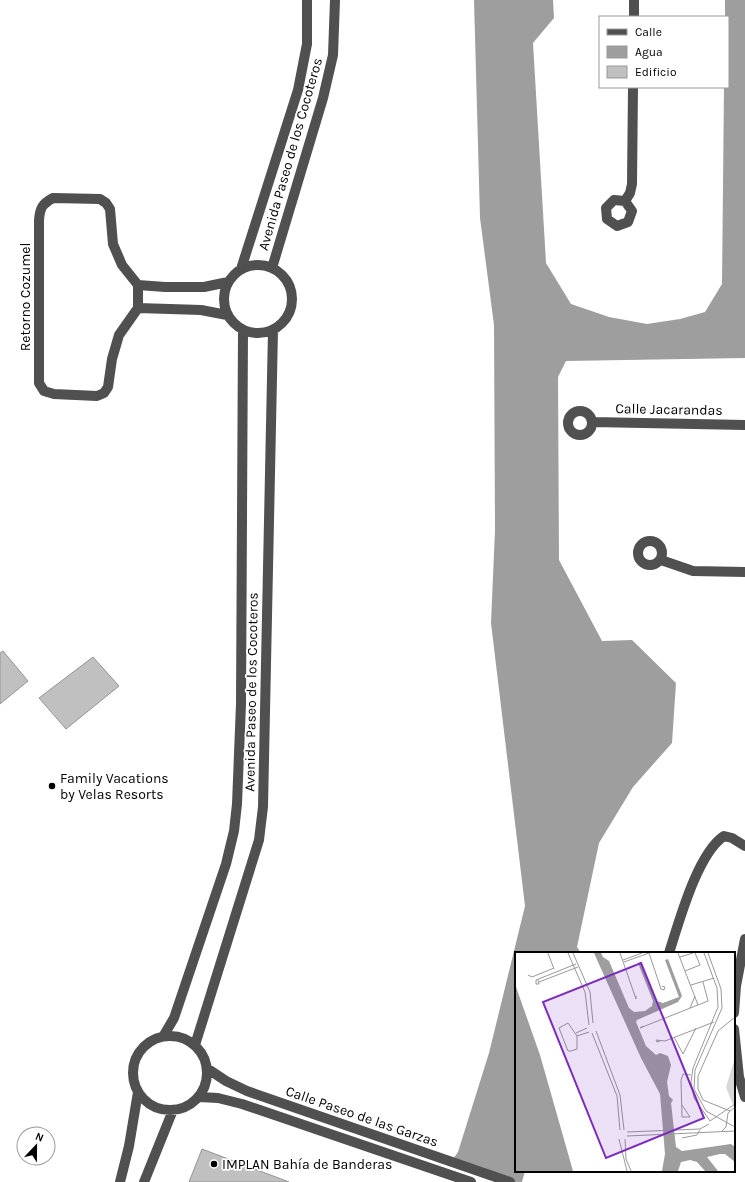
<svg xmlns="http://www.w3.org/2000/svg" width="745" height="1182" font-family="Karla,sans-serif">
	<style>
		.water { fill: #9e9e9e }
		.pier { fill: #fff }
		.building { fill: #c0c0c0; stroke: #949494 }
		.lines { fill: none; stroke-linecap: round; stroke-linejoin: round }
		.minor { stroke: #505050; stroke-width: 10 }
		.poi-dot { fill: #000; stroke: #fff; stroke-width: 1.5 }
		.labels { text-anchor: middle; stroke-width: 3.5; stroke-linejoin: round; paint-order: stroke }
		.street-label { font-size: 14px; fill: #000; stroke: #fff }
		.poi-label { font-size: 14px; fill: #000; stroke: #fff; text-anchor: start }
		.inset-river { fill: none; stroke: #9e9e9e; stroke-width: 2 }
		.inset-road { fill: none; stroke: #999; stroke-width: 1 }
		.view { fill: #7b2cbf; fill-opacity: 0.15; stroke: #7b2cbf; stroke-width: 2 }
		.inset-edge { fill: none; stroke: #000; stroke-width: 2 }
	</style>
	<rect width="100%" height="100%" fill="#fff"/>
	<!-- water -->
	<path class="water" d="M474,0H553L554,18L533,43L546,263L571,304L609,317L647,324L680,319L705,312L722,284L724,87H728V17H725V0H745V358L566,361L558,377L559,560L602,641L632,640L676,683L672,743L633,787L599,843L577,947L581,953H516V1171H525L522,1182H437L458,1152L489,1053L525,906L491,623L495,530L494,325L480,218Z"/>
	<!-- pier -->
	<path class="pier" d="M451,1159L515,1182H435Z"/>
	<!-- building -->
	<path class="building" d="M3,651L28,681L0,704V653Z
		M93,657L119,686L66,729L39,698Z
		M202,1149L289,1182H189Z"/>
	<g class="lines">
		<!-- minor -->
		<path class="minor" d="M634,0V17
			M53,198L100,199L106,203L110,209L113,244L122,265L138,285V308L119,335L112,359L108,387L104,393L97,396L54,394L44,391L39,383V220C40,208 42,204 53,198Z
			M614,200L625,201L632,211L628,222L617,226L607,219L606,208Z
			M625,201L630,193L632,184L633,87
			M224 299a34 34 0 1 1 68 0a34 34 0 1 1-68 0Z
			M272,268L323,98L333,55L335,0
			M241,269L298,90L307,44V0
			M138,285L165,287H204L228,282
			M138,308L201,310L227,315
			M568 423a12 12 0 1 1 24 0a12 12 0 1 1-24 0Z
			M592,422L745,425
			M638 553a12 12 0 1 1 24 0a12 12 0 1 1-24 0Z
			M661,560L693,571L745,572
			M669,953C679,922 697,854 724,836L732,838L745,846
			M734,1013L736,986L745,939
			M734,1029L739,1077L745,1097
			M164,1035L174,1018L226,864L234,831L237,804L241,704L243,331
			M133 1073a37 37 0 1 1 74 0a37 37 0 1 1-74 0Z
			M195,1045L259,840L263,807L273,330
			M208,1069L226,1081L247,1091L510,1182
			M199,1097L218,1098L242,1104L471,1182
			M120,1182L129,1146L138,1092
			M144,1182L173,1110"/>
	</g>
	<!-- markers -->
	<g class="poi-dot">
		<circle cx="52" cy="786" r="4"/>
		<circle cx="214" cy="1164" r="4"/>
	</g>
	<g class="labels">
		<!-- street labels -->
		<g class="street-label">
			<text transform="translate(290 154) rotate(-74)" y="5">Avenida Paseo de los Cocoteros</text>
			<text transform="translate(25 297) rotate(-90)" y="5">Retorno Cozumel</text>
			<text transform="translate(669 409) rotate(1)" y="5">Calle Jacarandas</text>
			<text transform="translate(251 692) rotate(-89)" y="5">Avenida Paseo de los Cocoteros</text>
			<text transform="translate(362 1116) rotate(19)" y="5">Calle Paseo de las Garzas</text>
		</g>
		<!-- poi labels -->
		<g class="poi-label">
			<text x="60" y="783">Family Vacations<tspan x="60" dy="16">by Velas Resorts</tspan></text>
			<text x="222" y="1169">IMPLAN Bahía de Banderas</text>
		</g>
	</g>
	<!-- overview -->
	<g transform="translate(515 952)">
		<rect width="220" height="220" fill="#fff"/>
		<path d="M220,106V151L218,153L211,135Z" fill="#d7d7d7"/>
		<path d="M79,1H86L88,5L94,9L114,56L119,60L130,59L137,54L138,49L123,11L126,10L142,49L148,51L164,45L150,8L153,7L167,44L163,50L122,68L121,70L131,94L141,103L145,101L153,104L156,113L152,130L154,144L158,148L156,151L161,195L167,199L216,192L220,195V210L210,202H205L192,205L203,219H190L182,210L175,208L166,210L163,219H147L150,202L145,142L126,106ZM0,32L25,103L58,219H0Z" fill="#9e9e9e"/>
		<path class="inset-river" d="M151,185L155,189V219"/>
		<path class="inset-road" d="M33,1L39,17M53,1L70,40L74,73M58,1L75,40L78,71M105,1L121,47V44M134,1L146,37L149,38L150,35L147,34M163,1L183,53M189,1L202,36L203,55L178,116L176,130L179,146L195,169M193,1L206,37L207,56L180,118L179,137L191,159L220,175M165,5L178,1M108,8L127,1M109,10L134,1M170,19L185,13L180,1M13,23L17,25L39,16M23,28L24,32H21V28L61,12M24,30L63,15M176,33L199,26M175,56L180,44M53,71L62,84V97L56,99H53L44,76ZM128,74L125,76L193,49L188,30M81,79L105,143L109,178M61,81L72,76M77,81L102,144L105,178M62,84L74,80M159,85L168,102L181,76M145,89L142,90L141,88L150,89L199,70M167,153L175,165H167L166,128L168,122L176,123M215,159L188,148L183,137V124L203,79L220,65M195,169L220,152M207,179L211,175L213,161L220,155M112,180L185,177L194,172M112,184L220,179M167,186L182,183L185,178M104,187L112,219M110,187L111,207L116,219"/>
		<path class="view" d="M126,11L189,166L91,206L28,50Z"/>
		<rect width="220" height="220" class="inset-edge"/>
	</g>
	<!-- legend -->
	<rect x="599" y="16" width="130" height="72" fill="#ffffff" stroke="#999999"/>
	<rect x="607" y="29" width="20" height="6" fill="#505050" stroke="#999999"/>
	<text x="635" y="36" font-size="12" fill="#000000">Calle</text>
	<rect x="607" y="46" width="20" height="12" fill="#9e9e9e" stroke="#999999"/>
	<text x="635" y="56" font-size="12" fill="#000000">Agua</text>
	<rect x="607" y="66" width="20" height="12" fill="#c0c0c0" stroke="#999999"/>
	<text x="635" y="76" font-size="12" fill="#000000">Edificio</text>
	<!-- north arrow -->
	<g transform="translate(36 1146) rotate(22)"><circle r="19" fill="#ffffff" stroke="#999999"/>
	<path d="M0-3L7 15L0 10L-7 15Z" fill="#000000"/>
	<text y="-6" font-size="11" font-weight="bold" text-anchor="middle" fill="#000000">N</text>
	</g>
</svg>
